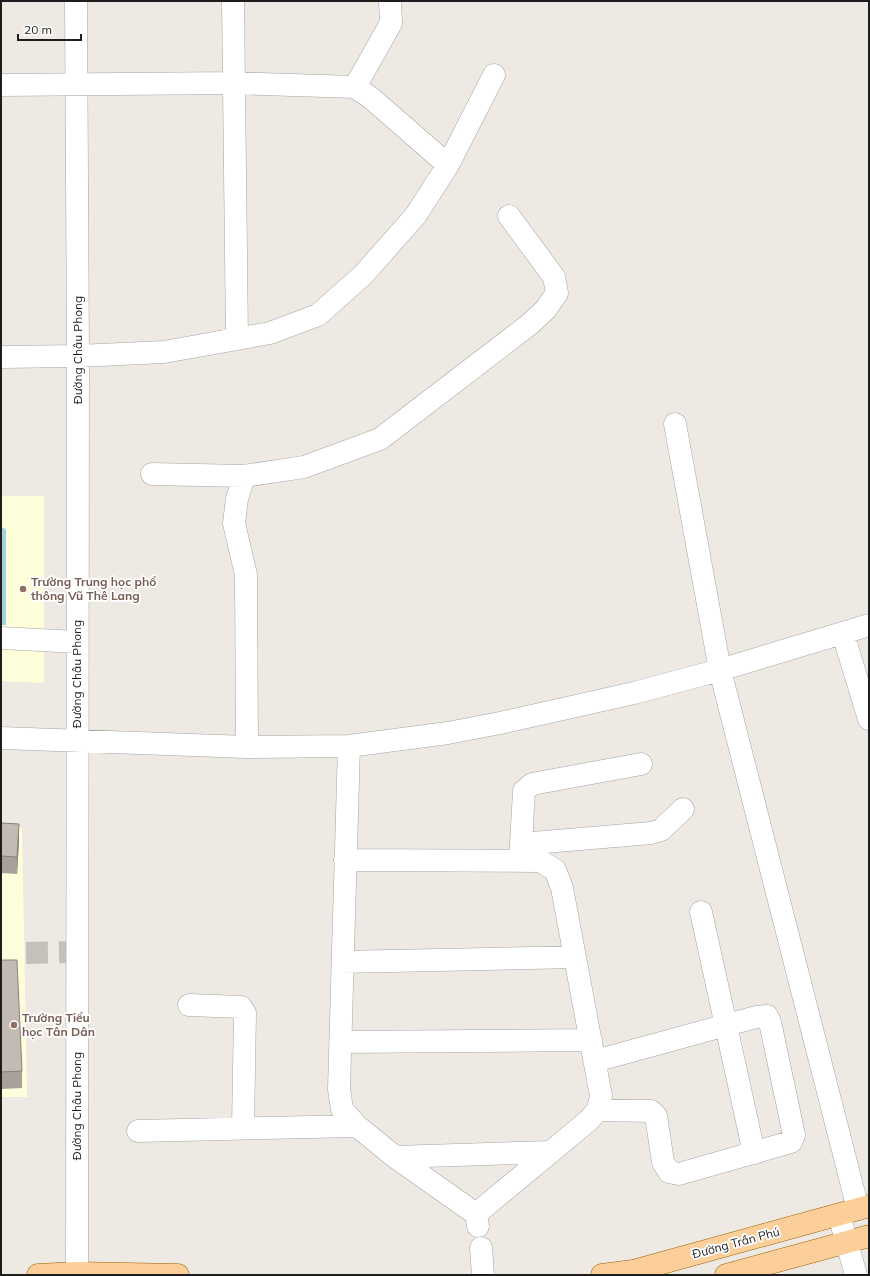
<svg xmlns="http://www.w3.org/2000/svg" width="870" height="1276" font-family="Mulish,sans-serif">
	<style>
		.education { fill: #fffedb }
		.water { fill: #a3d1dc }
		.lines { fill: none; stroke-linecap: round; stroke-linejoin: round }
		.minor-tunnel { stroke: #c4c1bb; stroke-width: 22; stroke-dasharray: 22 11; stroke-linecap: butt }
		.minor-casing { stroke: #a4a4a4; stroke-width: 23 }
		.major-casing { stroke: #966100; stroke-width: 23 }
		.minor { stroke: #fff; stroke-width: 22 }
		.major { stroke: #fccf9a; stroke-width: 22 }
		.wall { fill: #a8a099 }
		.shaded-wall { fill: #88827d }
		.building { fill: #c3bab2; stroke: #88827d }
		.education-dot { fill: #8d6e63; stroke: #fff; stroke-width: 1.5 }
		.labels { text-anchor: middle; stroke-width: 3.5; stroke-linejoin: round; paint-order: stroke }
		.street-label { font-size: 12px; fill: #1d1d1d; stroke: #fff }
		.education-label { font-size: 12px; font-weight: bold; fill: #785e54; stroke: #fff; text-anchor: start }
	</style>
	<rect width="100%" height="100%" fill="#eeeae3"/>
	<!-- education -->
	<path class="education" d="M1,496H44V683L1,681Z
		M1,827L22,828L27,1097H1Z"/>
	<!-- water -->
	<path class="water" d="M1,527L6,529V625H1Z"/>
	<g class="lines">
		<!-- minor-tunnel -->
		<path class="minor-tunnel" d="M26,953L77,952"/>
		<defs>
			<path id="minor" d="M76,1L78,356L77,1275
				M233,1L237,339
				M390,1L391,23L355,87L371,98L448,165
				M1,85L234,83L355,87
				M1,357L78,356L164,352L270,333L318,315L363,275L416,215L448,165L494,75
				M152,474L244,476
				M843,634L869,719
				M1,638L77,642
				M1,738L247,747L349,746L448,733L500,723L634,693L720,670L675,424
				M349,746L339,1089L342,1109L357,1126L395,1157L476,1214L478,1226
				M247,747L246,575L234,523L237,499L244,476L304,467L380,439L530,324L546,309L557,293L554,277L509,216
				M521,844L651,833L661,830L683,809
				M345,860L540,861L555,870L562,888L601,1096L598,1110L588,1121L476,1214
				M520,861L524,791L532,784L641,764
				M701,912L754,1153
				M343,962L575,957
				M189,1005L241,1007L245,1013L243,1127
				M341,1042L591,1040
				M595,1061L756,1017L767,1016L770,1022L794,1135L791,1142L679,1174L669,1172L663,1162L656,1116L651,1111L598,1110
				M138,1131L357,1126
				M395,1157L551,1152
				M858,1209L720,670L869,625
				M839,1215L856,1275
				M481,1248L483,1275"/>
			<path id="major" d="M38,1275L77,1273L178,1275
				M602,1275L633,1271L869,1206
				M726,1275L869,1236"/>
		</defs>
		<!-- minor casing -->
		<use href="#minor" class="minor-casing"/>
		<!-- major casing -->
		<use href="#major" class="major-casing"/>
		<!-- minor -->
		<use href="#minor" class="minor"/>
		<!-- major -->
		<use href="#major" class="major"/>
	</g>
	<!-- wall -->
	<path class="wall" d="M1,823L19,840L17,874L1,873Z
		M1,960L22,1071V1088L1,1089Z"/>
	<!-- shaded-wall -->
	<path class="shaded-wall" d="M19,824V840L17,874V857Z"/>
	<!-- building -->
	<path class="building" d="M1,823L19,824L17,857L1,856Z
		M1,960H17L22,1071L1,1072Z"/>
	<!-- markers -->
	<g class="education-dot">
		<circle cx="23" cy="589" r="4"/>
		<circle cx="14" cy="1025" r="4"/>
	</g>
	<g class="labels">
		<!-- street labels -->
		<g class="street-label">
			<text transform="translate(78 350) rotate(-90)" y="4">Đường Châu Phong</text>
			<text transform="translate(77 674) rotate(-90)" y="4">Đường Châu Phong</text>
			<text transform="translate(77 1106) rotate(-90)" y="4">Đường Châu Phong</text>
			<text transform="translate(736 1243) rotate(-15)" y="4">Đường Trần Phú</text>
		</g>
		<!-- education labels -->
		<g class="education-label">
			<text x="31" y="586">Trường Trung học phổ<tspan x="31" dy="14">thông Vũ Thê Lang</tspan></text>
			<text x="22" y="1022">Trường Tiểu<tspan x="22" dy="14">học Tân Dân</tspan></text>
		</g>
	</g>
	<!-- border -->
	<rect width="870" height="1276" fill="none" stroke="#1d1d1d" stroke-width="4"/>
	<!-- scale -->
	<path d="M18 34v6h63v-6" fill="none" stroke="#1d1d1d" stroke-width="2"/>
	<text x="24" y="34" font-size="12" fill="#1d1d1d" stroke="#ffffff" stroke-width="3" paint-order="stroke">20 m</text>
</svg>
